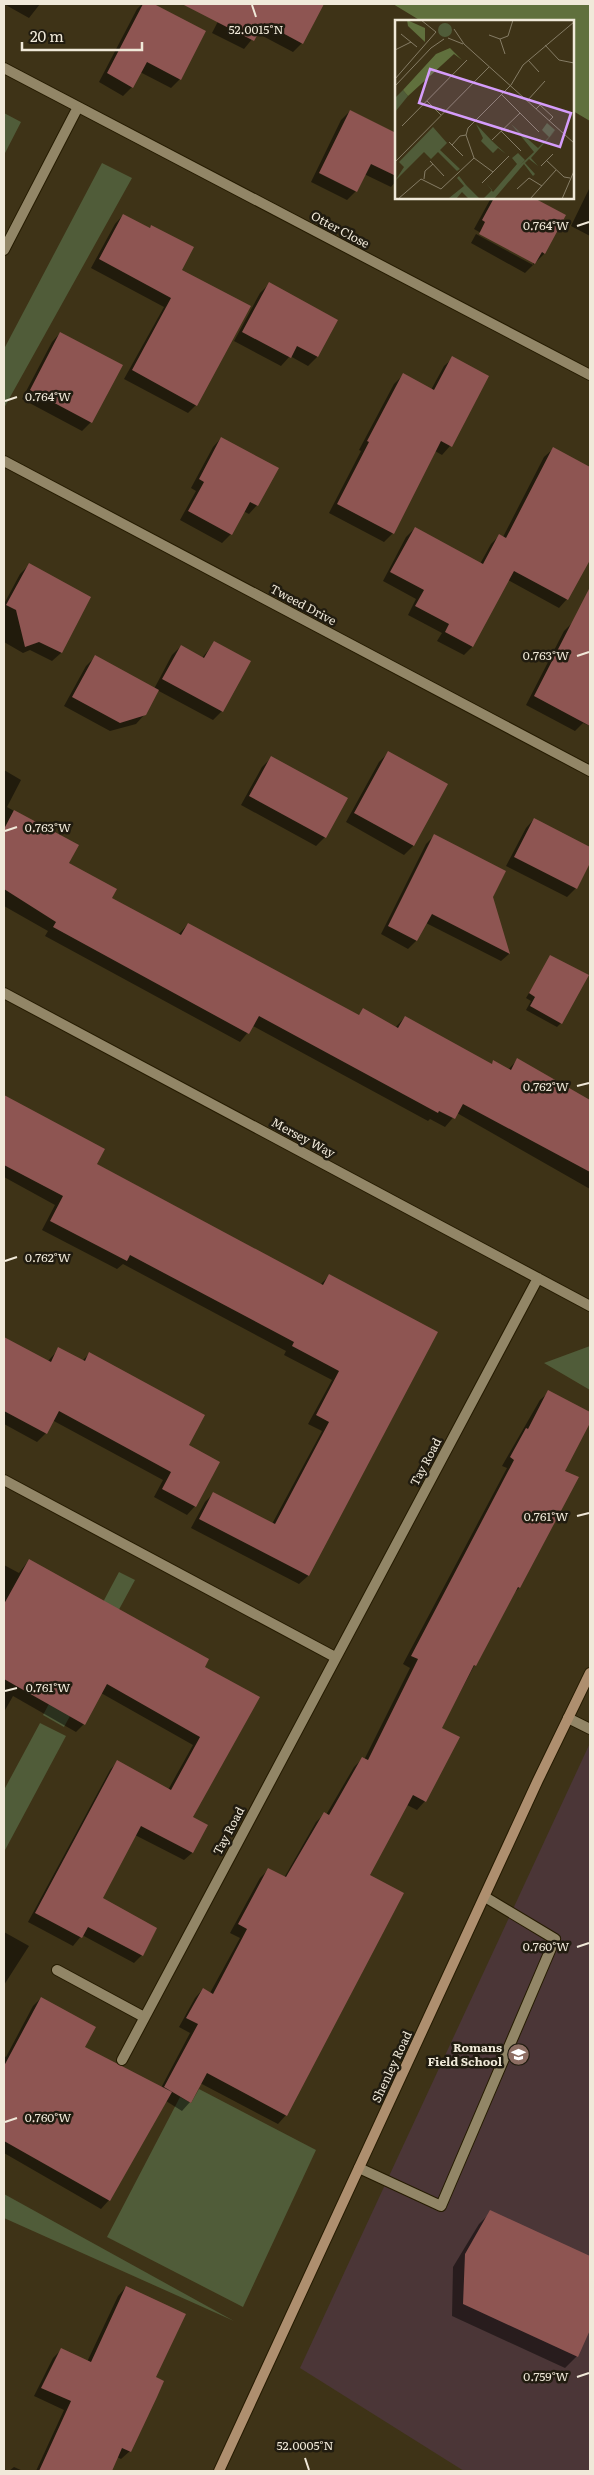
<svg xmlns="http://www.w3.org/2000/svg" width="594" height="2475" font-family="Literata,serif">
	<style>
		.education { fill: #4b3637 }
		.green { fill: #505c39 }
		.forest { fill: #60703d }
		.shadow { fill: #0007 }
		.building { fill: #8e5552 }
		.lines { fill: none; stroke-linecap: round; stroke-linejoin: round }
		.lane-casing { stroke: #251b00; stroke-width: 12 }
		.street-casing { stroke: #251b00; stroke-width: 12 }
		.secondary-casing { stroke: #251b00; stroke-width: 12 }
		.lane { stroke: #928667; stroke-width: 10 }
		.street { stroke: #928667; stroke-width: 10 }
		.secondary { stroke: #ae8f6f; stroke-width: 10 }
		.ticks { fill: none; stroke: #f0e9d9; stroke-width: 2 }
		.labels { text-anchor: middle; stroke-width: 5; stroke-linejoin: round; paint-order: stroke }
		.street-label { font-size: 12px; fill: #f0e9d9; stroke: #211c10 }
		.poi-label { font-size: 12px; font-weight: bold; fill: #f0e9d9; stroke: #211c10; text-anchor: end }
		.inset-road { fill: none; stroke: #857c65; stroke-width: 1 }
		.view { fill: #d59cfb; fill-opacity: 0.15; stroke: #d59cfb; stroke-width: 2.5 }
		.inset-edge { fill: none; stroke: #f0e9d9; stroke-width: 2.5 }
		.ticks-label { font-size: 12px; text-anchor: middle; fill: #f0e9d9; stroke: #211c10; stroke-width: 5; stroke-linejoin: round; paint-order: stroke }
	</style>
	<rect width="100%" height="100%" fill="#3e3317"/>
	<!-- education -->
	<path class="education" d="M590,1743V2471H464L300,2368Z"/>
	<!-- green -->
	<path class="green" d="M4,113L21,122L4,155Z
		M102,163L132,178L4,408V349Z
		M590,1346V1390L544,1363Z
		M119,1572L135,1580L85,1672L92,1676L64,1727L43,1715Z
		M40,1723L66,1736L4,1852V1790Z
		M199,2089L316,2150L243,2307L107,2237L180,2097L191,2103Z
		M4,2194L234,2321L4,2218Z"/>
	<!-- forest -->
	<path class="forest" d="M393,4H590V121L573,111V21H421Z"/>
	<!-- shadow -->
	<path class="shadow" d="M4,4H40L29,18Z
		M142,4H151L204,32L180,79L171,88L140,72L132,87L123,96L99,82L137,9Z
		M227,4H322L302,43L293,52L257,33L244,49L212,33Z
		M350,111L396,134V181L391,187L364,174L356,191L347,200L311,182L341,120Z
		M590,187V236L571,226Z
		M491,198H532L564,215L544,254L525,273L471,243L476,234L533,265V262L474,229Z
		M123,215L149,229L151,226L180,270L196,405L188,413L124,379L164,307L91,268L115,224Z
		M269,284L337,320L317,357L308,366L290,356L281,366L234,341L260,293Z
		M60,333L91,422L82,431L22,399L52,342Z
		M453,358L450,446L442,455L435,451L393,533L384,542L329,513L361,451L359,450L394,384L403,375L431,390L444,366Z
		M221,438L257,505L249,514L243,511L231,534L222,543L180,520L196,491L191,488L213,447Z
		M553,449L590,469V530L577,554L567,599L559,608L508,580L472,647L464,655L437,641L442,633L408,615L416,599L383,581L406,537L415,528L480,564L491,544L499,536L503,537L544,457Z
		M29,565L89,597L61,653L52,661L30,650L23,653L4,642V604L20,574Z
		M573,622L590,631V726L583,723L575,731L526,705L564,631Z
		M214,643L249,662L222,711L213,720L157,690L145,714L136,724L110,731L64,706L86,666L95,657L154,689L172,655L181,646L202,658Z
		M388,753L446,785L413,846L404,855L346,822L379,762Z
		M271,758L325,837L316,846L241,805L262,767Z
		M4,770L21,780L7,807L77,846L67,863L111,898L178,935L188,924L358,1016L364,1010L395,1028L405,1017L491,1065L494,1062L508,1070L517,1060L590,1101V1189L457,1113L445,1127L430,1119L428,1121L253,1026L240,1042L45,936L48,931L4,906Z
		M534,819L590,848V860L576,888L567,897L506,866L526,828Z
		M434,836L492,896L509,954L501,961L426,923L416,941L408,949L381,934L426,844Z
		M551,957L561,1023L557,1027L526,1010L531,1001L526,998Z
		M4,1097L103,1149L96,1164L320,1285L329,1276L436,1333L308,1576L299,1584L191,1528L205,1502L213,1494L272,1524L322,1431L308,1424L332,1380L284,1355L286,1351L123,1264L117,1269L42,1230L55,1205L4,1177Z
		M4,1339L48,1361L59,1349L82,1361L89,1354L187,1446L195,1506L187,1515L154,1497L163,1480L52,1420L46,1433L37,1442L4,1424Z
		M549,1392L590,1413V1420L563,1471L519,1588L512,1595L441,1728L425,1801L417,1810L407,1805L368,1875L286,2115L278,2124L200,2083L190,2102L182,2111L166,2101L109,2200L101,2209L4,2153V2056L6,2057L33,2006L41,1998L83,2048L161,2088L190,2033L179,2027L195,1998L203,1989L210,1993L240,1938L230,1933L260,1878L269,1869L284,1878L316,1822L324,1814L326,1815L354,1767L362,1759L364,1760L410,1668L403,1664L507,1468L502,1466L540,1400Z
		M29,1560L203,1668L258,1698L191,1818L206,1826L192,1853L184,1860L135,1835L101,1899L142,1955L134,1963L82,1935L73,1946L28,1922L110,1770L117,1762L168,1790L193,1745L101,1693L84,1724L76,1732L13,1696L4,1712V1565L19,1573Z
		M4,1932L29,1946L4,1985Z
		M491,2212L590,2257V2327L577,2356L565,2368L452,2316L453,2267L479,2224Z
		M126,2287L130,2451L121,2459L117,2457L111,2471H36L64,2410L34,2396L53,2358L61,2350L87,2362L118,2296Z
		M14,2467L23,2471H9Z"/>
	<!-- building -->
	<path class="building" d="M143,4H154L206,31L181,80L147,62L133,88L107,73Z
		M182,4H324L303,44L264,23L254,41Z
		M350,110L396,133V176L371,164L357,192L319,173Z
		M494,198H534L566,215L545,254L542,252L535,264L479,234L485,222L482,220Z
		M123,214L150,228L151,225L194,247L182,270L251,306L197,406L132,370L171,298L99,259Z
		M269,282L338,320L318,357L297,346L291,358L242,332Z
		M60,332L123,365L92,423L30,390Z
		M452,356L489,376L452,447L441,441L394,534L337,504L369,442L367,441L403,373L434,390Z
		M221,437L279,468L258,506L250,502L232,535L188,511L204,482L199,479Z
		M553,447L590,467V560L568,600L514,571L473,647L445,632L449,624L415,606L424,590L390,572L415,527L483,564L499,534L506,538Z
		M29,563L91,597L62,653L39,642L25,647L16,610L6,605Z
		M590,587V726L534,696Z
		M214,641L251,661L223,712L162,679L181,645L204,658Z
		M95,655L159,690L146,715L120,723L72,697Z
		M388,751L448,784L414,846L354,813Z
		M271,756L348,798L326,838L249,796Z
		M14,810L79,845L69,863L117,889L112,898L181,935L188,923L359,1015L363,1008L398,1028L405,1016L492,1064L493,1060L511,1070L517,1058L590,1100V1172L463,1104L455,1119L439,1111L438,1113L259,1016L249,1034L53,927L56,922L4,889V829Z
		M534,818L590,847V863L577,889L514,857Z
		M434,834L506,871L493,897L510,954L432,914L417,941L388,926Z
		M550,955L589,975L562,1024L530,1006L535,997L529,993Z
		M4,1095L105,1149L97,1164L323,1285L329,1274L438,1332L309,1576L199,1519L213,1492L275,1524L329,1422L316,1415L339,1371L292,1346L294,1342L130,1255L127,1261L50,1221L63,1196L4,1165Z
		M4,1337L51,1362L58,1347L85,1361L89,1352L205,1415L189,1445L220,1462L196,1507L162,1489L171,1472L59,1411L47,1434L4,1411Z
		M548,1390L590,1412V1423L565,1471L579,1477L520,1588L518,1587L476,1666L474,1665L442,1728L460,1737L426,1802L413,1795L370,1875L404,1893L287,2116L207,2073L191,2103L164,2087L198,2024L186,2018L203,1988L213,1994L247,1929L238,1924L268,1868L286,1877L324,1812L329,1815L362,1757L368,1760L418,1659L411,1656L514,1460L510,1457L526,1428L528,1429Z
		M29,1559L209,1659L205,1667L260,1697L193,1817L208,1825L193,1853L141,1826L103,1898L157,1928L143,1956L88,1927L82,1938L35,1913L117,1760L171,1790L200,1737L107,1684L85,1725L4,1679V1604Z
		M41,1997L96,2027L85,2047L172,2092L110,2201L4,2141V2066Z
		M490,2210L590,2256V2330L578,2357L463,2304L465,2254Z
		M126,2286L186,2314L156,2377L164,2381L157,2397L131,2452L122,2448L112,2471H39L71,2401L41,2388L61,2348L91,2362Z"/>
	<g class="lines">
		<defs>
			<path id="lane" d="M568,1718L590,1729
				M359,2168L441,2206L555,1939L485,1897"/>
			<path id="street" d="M4,68L590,375
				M4,250L78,107
				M4,461L590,771
				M4,993L590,1306
				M4,1480L335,1657
				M57,1970L144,2017
				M122,2060L538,1278"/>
			<path id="secondary" d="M219,2471L538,1780L590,1673"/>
		</defs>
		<!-- lane casing -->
		<use href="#lane" class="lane-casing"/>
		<!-- street casing -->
		<use href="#street" class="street-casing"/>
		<!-- secondary casing -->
		<use href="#secondary" class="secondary-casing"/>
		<!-- lane -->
		<use href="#lane" class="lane"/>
		<!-- street -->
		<use href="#street" class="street"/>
		<!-- secondary -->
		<use href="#secondary" class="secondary"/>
	</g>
	<!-- ticks -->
	<path class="ticks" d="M252,5L256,17M577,226L589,222M5,401L17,397M577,656L589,652M5,831L17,827M577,1086L589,1083M5,1261L17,1257M577,1516L589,1513M5,1691L17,1688M577,1947L589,1943M5,2122L17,2118M577,2377L589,2373M305,2458L309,2470"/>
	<!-- icons -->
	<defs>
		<symbol id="school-disc" viewBox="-11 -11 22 22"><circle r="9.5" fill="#8d6e63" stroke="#211c10"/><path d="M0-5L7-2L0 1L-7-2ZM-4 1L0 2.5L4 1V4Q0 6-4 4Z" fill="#fff"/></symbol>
	</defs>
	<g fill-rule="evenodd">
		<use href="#school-disc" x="506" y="2042" width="25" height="25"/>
	</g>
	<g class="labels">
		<!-- street labels -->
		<g class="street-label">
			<text transform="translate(340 230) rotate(28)" y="4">Otter Close</text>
			<text transform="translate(303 605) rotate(28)" y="4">Tweed Drive</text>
			<text transform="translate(303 1138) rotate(28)" y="4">Mersey Way</text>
			<text transform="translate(426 1462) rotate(-62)" y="4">Tay Road</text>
			<text transform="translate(229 1831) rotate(-62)" y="4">Tay Road</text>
			<text transform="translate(392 2067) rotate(-65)" y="4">Shenley Road</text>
		</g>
		<!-- poi labels -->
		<g class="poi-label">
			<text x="502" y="2052">Romans<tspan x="502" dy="14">Field School</tspan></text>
		</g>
	</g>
	<!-- overview -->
	<g transform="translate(395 20)">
		<rect width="179" height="179" fill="#3e3317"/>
		<path d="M43 10a7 7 0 1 1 14 0a7 7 0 1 1-14 0ZM8,70L13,76L0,92V78ZM152,103L160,110L155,116L161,110L136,138L143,146L134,139L130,143L140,154L138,156L129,144L99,179H88L97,170L91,163L98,172L122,144L117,138L123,133L130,140L124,146L139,132L116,104L143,128L154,117L147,110ZM81,104L97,121L111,134L103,128L98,133L86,121L88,118ZM38,107L52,123L45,130L65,149L62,151L43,132L36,139L29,132L0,161L9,147L4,142ZM64,156L71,165L85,179H74L67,172L61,179L54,178L69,166L62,158Z" fill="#505c39"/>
		<path d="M12,0L30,8V22L13,6ZM55,28L67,40L59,34L13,76L8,70L41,34Z" fill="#60703d"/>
		<path class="inset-road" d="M26,0L41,12M59,9L69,24L179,123M6,14L22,27M94,15L105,19L113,16L118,0M53,18L68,24M105,19L110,34M150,25L164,40L179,43M0,30L16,22M133,40L144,52M0,59L41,12M0,66L36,28L49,19M107,75L144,112M32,81L46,95M132,81L150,61M141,89L145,85L158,97L154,101M7,106L72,40M106,111L126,131M97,120L125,93M54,122L68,136M57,125L65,116L71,115M79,138L71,115L73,108L116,65L128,45L179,2M79,138L98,152M151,140L169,157L175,158M1,141L94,47M35,141L49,156M146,146L158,134M29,159L30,151L38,144M87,163L114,136M46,169L79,138M122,169L134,158L147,166M3,179L26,159L46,169M135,179L161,150M167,179L179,151"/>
		<path class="view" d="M35,49L176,93L165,127L24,83Z"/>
		<rect width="179" height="179" class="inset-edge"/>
	</g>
	<g class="ticks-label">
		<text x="256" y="34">52.0015°N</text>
		<text x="546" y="230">0.764°W</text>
		<text x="48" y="401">0.764°W</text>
		<text x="546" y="660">0.763°W</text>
		<text x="48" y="832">0.763°W</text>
		<text x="546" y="1091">0.762°W</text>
		<text x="48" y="1262">0.762°W</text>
		<text x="546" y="1521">0.761°W</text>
		<text x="48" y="1692">0.761°W</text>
		<text x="546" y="1951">0.760°W</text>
		<text x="48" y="2122">0.760°W</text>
		<text x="546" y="2381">0.759°W</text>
		<text x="305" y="2450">52.0005°N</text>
	</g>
	<!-- border -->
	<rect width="594" height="2475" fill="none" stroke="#f0e9d9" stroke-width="10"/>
	<!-- scale -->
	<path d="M22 42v8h120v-8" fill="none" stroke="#f0e9d9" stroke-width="2.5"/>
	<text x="30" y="42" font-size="15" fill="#f0e9d9" stroke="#211c10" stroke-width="4" paint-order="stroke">20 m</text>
</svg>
